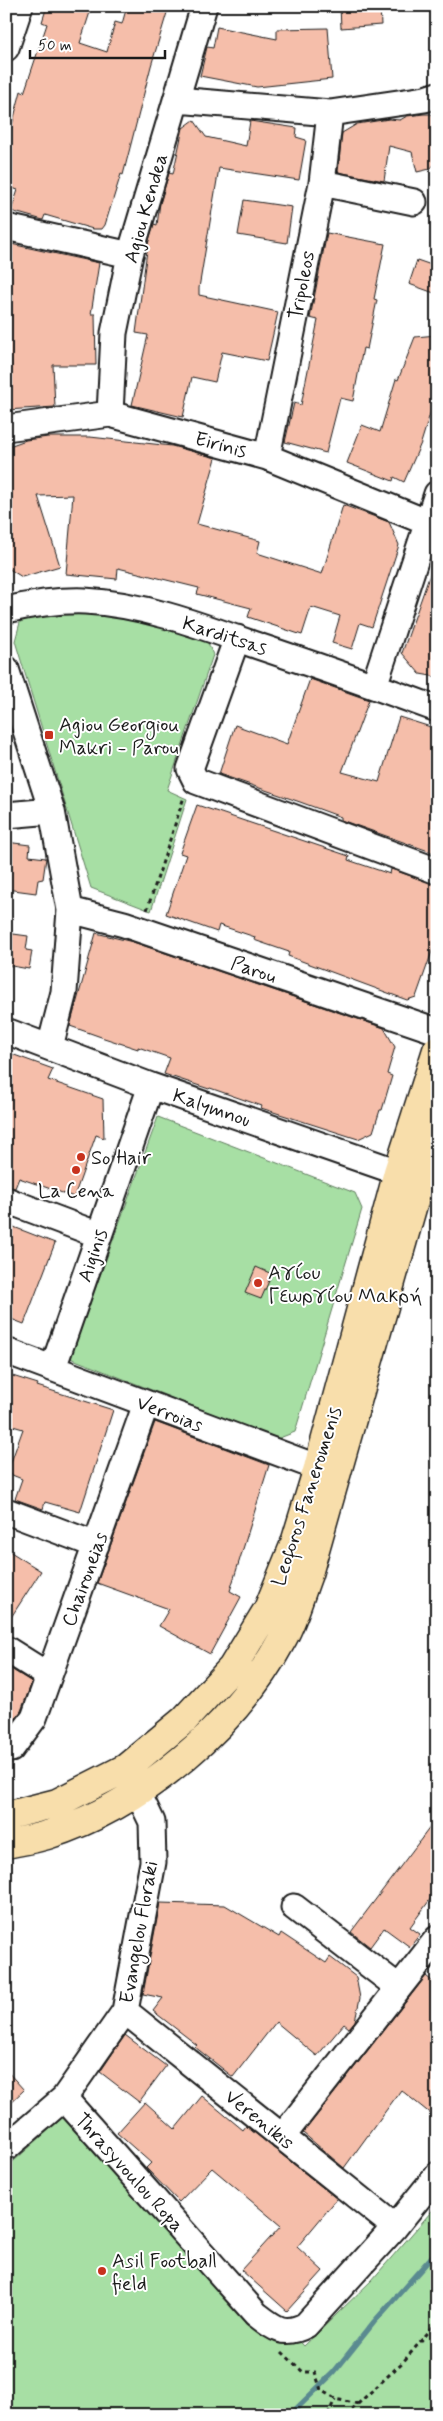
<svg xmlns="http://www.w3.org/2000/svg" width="443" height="2421" font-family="Mynerve,sans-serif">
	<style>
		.green { fill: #a7dfa4; stroke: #627e60 }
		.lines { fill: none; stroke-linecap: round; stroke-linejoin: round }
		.stream { stroke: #5a8a90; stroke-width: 5.5 }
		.building { fill: #f5beaa; stroke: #1c1c1c }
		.minor-casing { stroke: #1c1c1c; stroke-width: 29 }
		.major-casing { stroke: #1c1c1c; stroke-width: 31 }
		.path { stroke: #1c1c1c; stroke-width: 3; stroke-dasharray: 4 4; stroke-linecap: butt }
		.minor { stroke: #fff; stroke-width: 25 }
		.major { stroke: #f8deab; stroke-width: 28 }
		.poi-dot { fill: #c8321e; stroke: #fff; stroke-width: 2 }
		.labels { text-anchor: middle; stroke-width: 4; stroke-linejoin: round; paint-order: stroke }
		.street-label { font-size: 20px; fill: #1c1c1c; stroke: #fff }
		.poi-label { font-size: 20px; fill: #1c1c1c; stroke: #fff; text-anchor: start }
	</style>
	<rect width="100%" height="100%" fill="#fff"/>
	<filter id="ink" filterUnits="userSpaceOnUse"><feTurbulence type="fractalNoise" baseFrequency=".02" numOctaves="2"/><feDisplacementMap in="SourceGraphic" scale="10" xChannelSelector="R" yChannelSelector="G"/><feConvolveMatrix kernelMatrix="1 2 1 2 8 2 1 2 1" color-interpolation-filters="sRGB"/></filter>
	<g filter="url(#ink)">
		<!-- green -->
		<path class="green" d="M60,606L124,613L204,633L213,655L167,790L187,799L151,911L91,888L15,641L22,615Z
			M158,1117L355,1193L362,1209L295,1432L277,1439L70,1358Z
			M80,2102L304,2346L372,2280L437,2205V2415H6V2168Z"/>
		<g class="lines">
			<!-- stream -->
			<path class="stream" d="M290,2415L334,2372L374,2322L437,2251"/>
		</g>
		<!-- building -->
		<path class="building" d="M47,6H92L80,43L107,52L115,22L122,24L127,6H169L151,66L123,175L121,174L105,225L102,229H93L45,215L43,220L11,211L18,190L6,186V148L21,91L24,93L47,24L42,22Z
			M340,6H380L381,25L341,28Z
			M217,27L277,39V29L328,28L332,79L257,87L200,76L207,47L213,48Z
			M424,114H431L437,119V161L430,169L417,172L412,152L389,146L384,181L338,172L342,133L357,124L389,119L400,120L407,116Z
			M194,120L206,137L246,146L250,121L297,128L296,137L306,140L299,180L219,168L199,288V295L278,312L267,361L222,352L215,382L192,377L183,417L132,405L148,335L136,333L148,243L154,224L157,225L160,203L169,173L173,174L183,128Z
			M244,200L292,207L287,243L238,235Z
			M327,233L385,244L374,299L377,300L367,349L363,348L353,401L340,398L326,453L285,442L294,403L301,405L318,320L310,318Z
			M11,244L99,263L91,314H95L96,365H53L55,407L6,410V249Z
			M417,260L437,267V294L409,284Z
			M437,335V391L421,443L404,482L394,477L393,481L347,463L362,425L380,432L396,379L398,380L415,337Z
			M48,437H90L172,446L216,458L197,524L260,541L257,553L322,574L343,505L389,522L399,545L372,627L360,623L352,649L332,643L340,616L311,607L302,635L248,617L251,608L197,594L199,588L118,568L117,579L66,574L73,495L38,496L60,566L22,577L6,567V447L26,440Z
			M434,563L437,564V677L420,674L402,653Z
			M310,679L369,700L342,772L379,782L399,717L437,729V854L341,820V817L300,802L219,774L235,725L287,744Z
			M197,805L349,856L348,860L390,874L391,869L437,885V947L434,946L416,997L407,1000L288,956L289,952L254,940L255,937L219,925L217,932L166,914L186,855L180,853Z
			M6,842L30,845L29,856L46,858L43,879L38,880L36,893L6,889Z
			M6,933L28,936L26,950L32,951L29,969L6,965Z
			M96,933L133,942L384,1028L395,1047L387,1074L392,1076L382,1110H380L373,1132L358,1139L261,1108L262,1106L210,1088L209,1089L164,1074L170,1058L138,1047V1049L104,1038L70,1026Z
			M6,1052L53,1069L48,1080L103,1099L104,1138L96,1135L74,1197L19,1178L15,1188L6,1186Z
			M6,1224L55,1243L24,1324L6,1317V1267L11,1255L6,1253Z
			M256,1267L272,1274L261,1299L245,1293Z
			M6,1374L38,1384L37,1386L113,1410L80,1512L45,1502L43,1509L15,1499L22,1479L7,1473L23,1429L6,1424Z
			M155,1422L269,1465L230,1591L241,1597L210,1654L159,1626L169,1609L97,1583Z
			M6,1549L41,1571L6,1625Z
			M6,1666L32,1682L21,1711L6,1731Z
			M437,1818V1890L410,1927L420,1934L410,1947L384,1928L370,1947L351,1932Z
			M160,1903L225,1905L279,1937L281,1933L326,1963L330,1957L356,1977L360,1998L355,2021L349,2028L344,2024L317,2056L276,2022L233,2077L195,2047L197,2045L153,2011L163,1998L143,1994Z
			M426,1976L437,1985V2119L401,2090L344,2168L303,2133Z
			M125,2035L166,2066L139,2102L100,2072Z
			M6,2070L24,2090L6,2107Z
			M202,2096L243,2130L246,2126L337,2199L297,2247L323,2271L287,2311L241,2270L281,2226L212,2168L179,2202L146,2168L151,2163L117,2133L145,2102L175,2129Z"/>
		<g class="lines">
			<defs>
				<path id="minor" d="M6,48L20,6
					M177,100L330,113L425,99L437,95
					M322,183L414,202
					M6,227L130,255
					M110,414L114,333L130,255L204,6
					M6,428L110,414L267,457L426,522
					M267,457L322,183L330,113
					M6,610C33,604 58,600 85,601C144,604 202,626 258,646C318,666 377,687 437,709
					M237,638L190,769L196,781L437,871
					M6,669L52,811L70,910L64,992L50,1047
					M374,686L437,494
					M6,815L52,811
					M70,910L124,924L437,1031
					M6,1031L151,1086L418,1179
					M6,1200L99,1235
					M6,1351L335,1474
					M53,1368L151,1086
					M6,1511L96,1545
					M6,1649L49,1676
					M11,1749L34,1718L146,1404
					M294,1907L398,1987
					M125,2011L395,2227
					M64,2098L256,2314C274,2328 284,2337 306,2325L395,2227L437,2175
					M282,2137L437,1939
					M6,2148L64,2098L125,2011L153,1862L152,1822L129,1774"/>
				<path id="major" d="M6,1816L57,1803L126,1768L184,1720L232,1668L268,1609L295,1543L318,1468L398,1172L437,1050
					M6,1844C20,1841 34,1839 47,1835C143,1805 236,1726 283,1638C294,1618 300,1595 308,1574L437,1120"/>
			</defs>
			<!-- minor casing -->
			<use href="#minor" class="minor-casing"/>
			<!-- major casing -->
			<use href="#major" class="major-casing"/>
			<!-- path -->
			<path class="path" d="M147,910L184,797
				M282,2352L303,2372H315L321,2390L335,2399L359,2404
				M328,2415L335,2399
				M346,2415L403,2362L437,2322"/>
			<!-- minor -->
			<use href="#minor" class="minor"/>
			<!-- major -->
			<use href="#major" class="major"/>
		</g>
	</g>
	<!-- markers -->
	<g class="poi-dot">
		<rect x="44" y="730" width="10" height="10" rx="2.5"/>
		<circle cx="81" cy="1157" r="5"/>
		<circle cx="76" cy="1170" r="5"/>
		<circle cx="258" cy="1283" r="5"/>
		<circle cx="102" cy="2271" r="5"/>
	</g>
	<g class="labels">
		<!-- street labels -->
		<g class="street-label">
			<text transform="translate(145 208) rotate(-74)" y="7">Agiou Kendea</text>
			<text transform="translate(301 285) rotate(-79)" y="7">Tripoleos</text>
			<text transform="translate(221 444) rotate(15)" y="7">Eirinis</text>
			<text transform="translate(225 635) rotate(18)" y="7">Karditsas</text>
			<text transform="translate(254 969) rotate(19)" y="7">Parou</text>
			<text transform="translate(212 1107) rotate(19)" y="7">Kalymnou</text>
			<text transform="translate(92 1255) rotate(-71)" y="7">Aiginis</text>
			<text transform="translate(170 1413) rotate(21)" y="7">Verroias</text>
			<text transform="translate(306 1496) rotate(-72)" y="7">Leoforos Faneromenis</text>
			<text transform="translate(84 1579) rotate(-70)" y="7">Chaironeias</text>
			<text transform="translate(138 1932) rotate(-80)" y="7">Evangelou Floraki</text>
			<text transform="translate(260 2119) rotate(39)" y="7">Verenikis</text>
			<text transform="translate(130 2172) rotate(48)" y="7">Thrasyvoulou Ropa</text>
		</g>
		<!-- poi labels -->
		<g class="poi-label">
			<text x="59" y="731">Agiou Georgiou<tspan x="59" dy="23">Makri - Parou</tspan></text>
			<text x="91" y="1164">So Hair</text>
			<text x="76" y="1197" text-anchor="middle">La Cena</text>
			<text x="268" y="1279">Αγίου<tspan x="268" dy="23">Γεωργίου Μακρή</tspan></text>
			<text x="112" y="2267">Asil Football<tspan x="112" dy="23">field</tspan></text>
		</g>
	</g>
	<!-- margin -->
	<rect width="443" height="2421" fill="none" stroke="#fff" stroke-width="25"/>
	<rect x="12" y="12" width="418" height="2396" fill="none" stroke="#1c1c1c" stroke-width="2" filter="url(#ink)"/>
	<!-- scale -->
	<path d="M30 50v8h135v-8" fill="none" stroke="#1c1c1c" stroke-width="2.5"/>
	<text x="38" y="50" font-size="15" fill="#1c1c1c" stroke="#ffffff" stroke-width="4" paint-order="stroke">50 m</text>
</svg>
